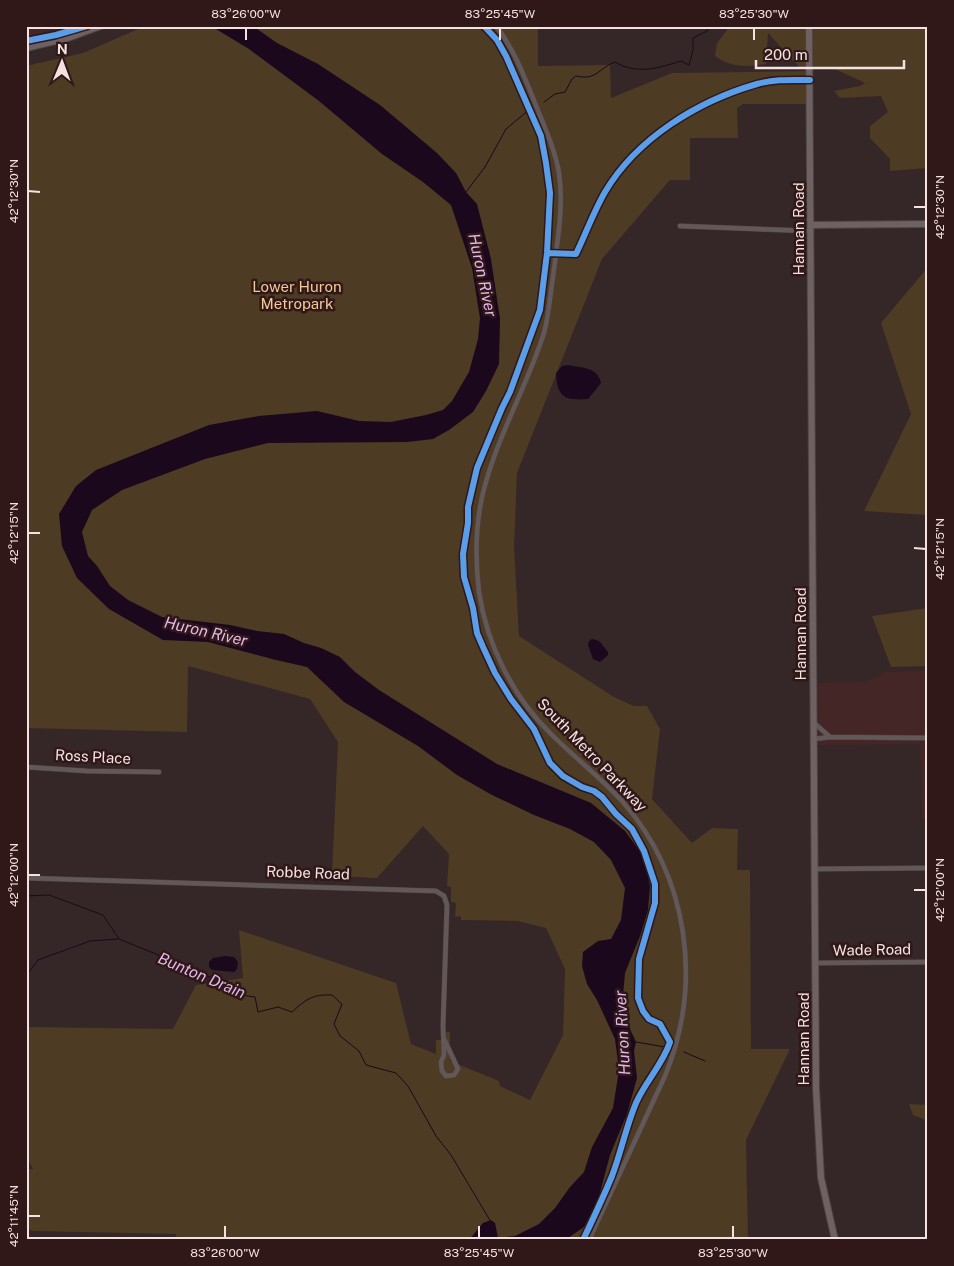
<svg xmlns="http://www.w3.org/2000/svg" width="954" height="1266" font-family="'Public Sans',sans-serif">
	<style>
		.built { fill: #452627 }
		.green { fill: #4d3b23 }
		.water { fill: #1b081c }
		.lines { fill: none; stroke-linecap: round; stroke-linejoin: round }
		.stream { stroke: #1b081c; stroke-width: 1 }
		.street-casing { stroke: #4f4243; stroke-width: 5.5 }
		.secondary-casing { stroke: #4f4243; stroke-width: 8 }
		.street { stroke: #635858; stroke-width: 4.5 }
		.secondary { stroke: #6d6162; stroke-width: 6 }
		.cycleway-casing { stroke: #301718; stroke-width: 9 }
		.cycleway { stroke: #5a9eea; stroke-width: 6 }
		.ticks { fill: none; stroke: #f4e2e1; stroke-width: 2 }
		.labels { text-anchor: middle; stroke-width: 5; stroke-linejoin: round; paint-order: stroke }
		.street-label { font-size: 15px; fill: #f4e2e1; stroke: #301718 }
		.park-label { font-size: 15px; fill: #f1ca94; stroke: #301718 }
		.water-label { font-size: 16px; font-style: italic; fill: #e1b6e8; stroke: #301718 }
		.neatline { fill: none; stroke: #f4e2e1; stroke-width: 2 }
		.ticks-label { font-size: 12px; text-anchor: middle; fill: #f4e2e1 }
	</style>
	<rect width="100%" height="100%" fill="#352627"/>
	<!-- built -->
	<path class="built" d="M26,26H65L26,37Z
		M928,671V819H922L920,744L819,745L818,683L865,682L886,672Z"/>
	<!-- green -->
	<path class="green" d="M145,26H538V66L610,65L611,98L672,73L806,71V104H743L737,108L738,138H690V180H670L602,259L517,473L514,547L519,636L614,697L634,706H647L660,729L652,799L692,843L712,828L738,829L737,870H750L751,1049H790L746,1140L748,1240H177L176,1234L33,1231L26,1228V1169H33L26,1156V1027L173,1029L196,985L243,978L239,930L396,983L411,1044L436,1054V1040H442V1032H450V1061L499,1081L500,1086L530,1100L563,1035L565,969L546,928L518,921L461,920V916L455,917L456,903L451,902V887L447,886L449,854L423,826L377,878L332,876L338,742L310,699L188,666L187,732L26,728V66L83,53Z
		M730,26H928V168L890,171V159L870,138V126L888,112L881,96L840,98L834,91L860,86L865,83L835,69H801L768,33L766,64C747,67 731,68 715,56L717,43Z
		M928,267V515L864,511L911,414L881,323Z
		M928,608V666L891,667L872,616Z
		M909,1104L928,1105V1121L913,1115Z"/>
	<!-- water -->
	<path class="water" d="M211,26H253L277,43L318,64L380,105L437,153L456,173L466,192L477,204L491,259L500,319L499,364L486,391L473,412L449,430L433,439L407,442L268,443L205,459L122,490L92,510L82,532L88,556L97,566L110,586L128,600L162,617L230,625L257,631L284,634L304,643L321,648L340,657L355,672L379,690L497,764L591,803L625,831L644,857L650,886L648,910L640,936L625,973L623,995L630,1029L636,1042L634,1051L637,1078L627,1114L610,1155L598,1200L584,1227L565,1240H469L483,1223L491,1220L495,1223L498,1238L515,1236L539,1224L555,1208L570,1187L584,1172L592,1147L613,1108L619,1070L615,1039L597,1000L587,984L582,966L583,952L598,941L611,939L621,920L625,888L611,860L594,842L570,829L534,815L492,795L457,775L418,746L344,702L307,667L276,660L208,642L163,640L109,609L77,578L62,546L59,514L76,486L96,470L209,425L259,416L317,411L359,421L391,422L426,415L443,410L452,401L469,372L478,339L480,318L472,268L451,205L423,182L382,154L319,101L249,49Z
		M568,365C582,368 598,367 601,383L588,399C565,401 557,397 556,373L562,366Z
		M592,639L599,641L608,652V655L600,662L593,659L588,645L589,641Z
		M225,956L234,957L238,962L237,969L234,972L212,970L209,967V962L213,958Z"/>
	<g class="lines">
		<!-- stream -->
		<path class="stream" d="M544,102L555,94L565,92L572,79L576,76C596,81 599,68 615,62C636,75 659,68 681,61L689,65L693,50V38L707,31L709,26
			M466,192L485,167L506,129L530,109
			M26,896L49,895L103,915L119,939L156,954L195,974L215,978L235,986L240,995L255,997L258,1012L278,1007L292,1012C306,999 313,994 332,995L342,1004L334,1024L340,1036L359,1051L366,1065L396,1073L408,1086L436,1136L451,1155L491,1222
			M26,976L38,960L90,941L118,939
			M636,1042L665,1047
			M684,1052L705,1061"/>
		<defs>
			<path id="street" d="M496,26C514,49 524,76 535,103C544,126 555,149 559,173C564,207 557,243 553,277C550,295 549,315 544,333C527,386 498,435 484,489C475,523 475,558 479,592C487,645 513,697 551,734C574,757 600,777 622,801C689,877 703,983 665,1076L589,1240
				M680,226L811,231
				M814,723L830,737
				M814,739L830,737L928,738
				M26,767L87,771L159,772
				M815,869L928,868
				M26,878L436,891L444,896L447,905L443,1026L444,1055L441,1062L442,1071L446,1076L454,1075L458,1069L444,1039
				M816,963L928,962"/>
			<path id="secondary" d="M809,26L816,1088L821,1178L835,1240
				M26,48L68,38L101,26
				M811,225L928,224"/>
		</defs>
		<!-- street casing -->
		<use href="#street" class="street-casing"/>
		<!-- secondary casing -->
		<use href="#secondary" class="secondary-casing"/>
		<!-- street -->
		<use href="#street" class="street"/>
		<!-- secondary -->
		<use href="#secondary" class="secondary"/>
		<defs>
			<path id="cycleway" d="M484,26L497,40L506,56L541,136L546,163L550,193L547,253L540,310L510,392L502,408L477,468L468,507V523L463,554L464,577L473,608L477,633L483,647L495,673L511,699L534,729L550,763L563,776L582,787L594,791L602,797L616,814L632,829L644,851L655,884V903L639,959L638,998L643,1011L649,1019L660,1024L670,1042C663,1064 645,1082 636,1103C626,1127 621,1152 612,1176C603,1198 593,1219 583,1240
				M26,41L56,35L87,26
				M547,253L576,254C586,233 594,211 605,192C637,138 698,101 757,84C774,79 792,80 810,80"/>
		</defs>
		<!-- cycleway casing -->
		<use href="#cycleway" class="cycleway-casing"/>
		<!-- cycleway -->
		<use href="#cycleway" class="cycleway"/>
	</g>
	<!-- ticks -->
	<path class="ticks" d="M246,40V28M500,40V28M754,40V28M28,191L40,192M914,207H926M28,533H40M914,548L926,549M28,875H40M914,890H926M28,1216H40M225,1238V1226M479,1238V1226M733,1238V1226"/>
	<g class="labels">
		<!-- street labels -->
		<g class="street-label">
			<text transform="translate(799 229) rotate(-90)" y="5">Hannan Road</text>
			<text transform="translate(801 634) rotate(-90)" y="5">Hannan Road</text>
			<text transform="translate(592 755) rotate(46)" y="5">South Metro Parkway</text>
			<text transform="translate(93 757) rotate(3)" y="5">Ross Place</text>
			<text transform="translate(308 873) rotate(2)" y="5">Robbe Road</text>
			<text transform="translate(872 950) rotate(-1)" y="5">Wade Road</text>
			<text transform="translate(804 1039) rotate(-90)" y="5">Hannan Road</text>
		</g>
		<!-- park labels -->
		<g class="park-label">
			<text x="297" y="292">Lower Huron<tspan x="297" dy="17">Metropark</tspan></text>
		</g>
		<!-- water labels -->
		<g class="water-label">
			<text transform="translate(483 275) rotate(78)" y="6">Huron River</text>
			<text transform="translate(206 631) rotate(13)" y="6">Huron River</text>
			<text transform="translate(202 975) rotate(23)" y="6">Bunton Drain</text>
			<text transform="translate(622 1033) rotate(-93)" y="6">Huron River</text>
		</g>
	</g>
	<!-- border -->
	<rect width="954" height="1266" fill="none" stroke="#301718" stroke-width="55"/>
	<!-- north arrow -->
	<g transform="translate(62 62) rotate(1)" stroke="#301718" stroke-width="4" paint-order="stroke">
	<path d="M0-4L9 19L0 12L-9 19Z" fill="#f4e2e1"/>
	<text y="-8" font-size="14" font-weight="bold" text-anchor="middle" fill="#f4e2e1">N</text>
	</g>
	<!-- scale -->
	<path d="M756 60v8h148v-8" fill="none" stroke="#f4e2e1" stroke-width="2.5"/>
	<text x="764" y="60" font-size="15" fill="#f4e2e1" stroke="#301718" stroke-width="4" paint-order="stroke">200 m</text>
	<rect x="28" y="28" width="898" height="1210" class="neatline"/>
	<g class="ticks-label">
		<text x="246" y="18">83°26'00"W</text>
		<text x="500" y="18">83°25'45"W</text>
		<text x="754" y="18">83°25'30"W</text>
		<text transform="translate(14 191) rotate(-90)" y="4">42°12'30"N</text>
		<text transform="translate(940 207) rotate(-90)" y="4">42°12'30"N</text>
		<text transform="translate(14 533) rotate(-90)" y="4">42°12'15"N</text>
		<text transform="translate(940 549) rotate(-90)" y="4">42°12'15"N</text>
		<text transform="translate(14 875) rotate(-90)" y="4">42°12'00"N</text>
		<text transform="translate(940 890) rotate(-90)" y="4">42°12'00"N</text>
		<text transform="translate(14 1216) rotate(-90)" y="4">42°11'45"N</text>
		<text x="225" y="1257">83°26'00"W</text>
		<text x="479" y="1257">83°25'45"W</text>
		<text x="733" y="1257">83°25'30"W</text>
	</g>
</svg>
